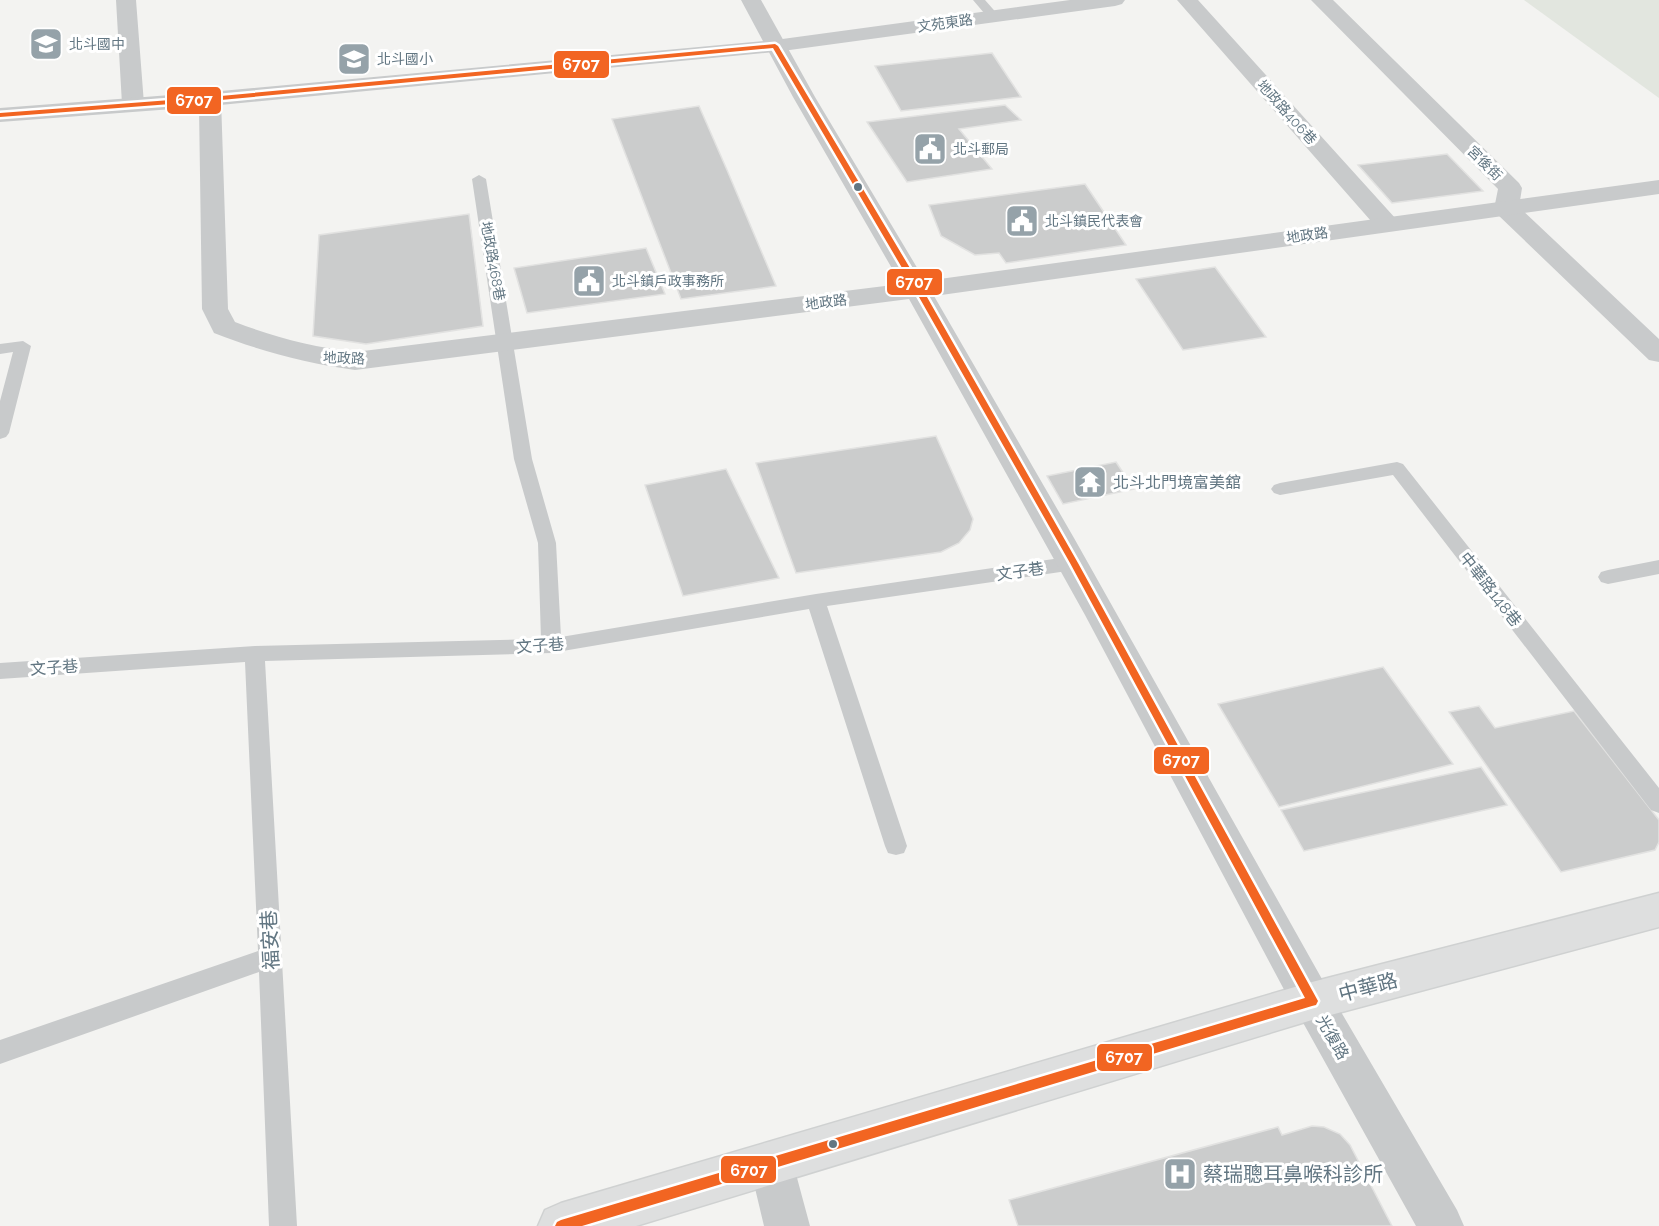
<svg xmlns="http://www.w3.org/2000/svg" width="1659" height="1226" font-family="Raleway,'Noto Sans TC',sans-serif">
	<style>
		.green { fill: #e2e6df }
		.building { fill: #cbcccc; stroke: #e2e2e1; stroke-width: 1.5 }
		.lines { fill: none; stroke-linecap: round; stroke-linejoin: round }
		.secondary-casing { stroke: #cfd1d1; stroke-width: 3 }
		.service { fill: #c8cacb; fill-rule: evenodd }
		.minor { fill: #c8cacb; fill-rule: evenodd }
		.tertiary { fill: #c8cacb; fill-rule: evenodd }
		.secondary { fill: #dedfdf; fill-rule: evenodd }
		.bus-1-casing { stroke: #fff; stroke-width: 5 }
		.bus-1 { fill: #f26522; fill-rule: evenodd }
		.bus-dot { fill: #627682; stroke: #fff; stroke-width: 2 }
		.labels { text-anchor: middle; stroke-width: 6; stroke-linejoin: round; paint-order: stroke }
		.far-street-label { font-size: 14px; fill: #627682; stroke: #fff }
		.far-poi-label { font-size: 14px; fill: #627682; stroke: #fff; text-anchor: start }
		.poi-label { font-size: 16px; fill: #627682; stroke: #fff; text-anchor: start }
		.street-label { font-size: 16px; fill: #627682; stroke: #fff }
		.near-street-label { font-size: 20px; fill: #627682; stroke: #fff }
		.near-poi-label { font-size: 20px; fill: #627682; stroke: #fff; text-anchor: start }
		.line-badge { stroke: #fff; stroke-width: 2 }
		.badge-label { font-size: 16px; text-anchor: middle; font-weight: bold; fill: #fff }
	</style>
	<rect width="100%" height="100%" fill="#f3f3f1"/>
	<!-- green -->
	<path class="green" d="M1524,0H1659V98Z"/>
	<!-- building -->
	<path class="building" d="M992,53L1021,97L901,111L875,66Z
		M1005,105L1021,120L959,129L992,169L907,182L867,122Z
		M699,106L727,170L776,286L681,299L612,119Z
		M1447,154L1483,191L1392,203L1358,165Z
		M1085,184L1126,245L1006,263L999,253L975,255L941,236L929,205Z
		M469,214L483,326L366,344L313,336L319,235Z
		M646,248L665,294L527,313L514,268Z
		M1215,267L1266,337L1183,350L1136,279Z
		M936,436L973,519L970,530L959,543L941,552L796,573L756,463Z
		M1116,462L1134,489L1063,504L1047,476Z
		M726,469L779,578L683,596L645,485Z
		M1383,667L1453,764L1279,807L1218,704Z
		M1479,706L1495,728L1574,711L1659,820V842L1655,850L1561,872L1449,712Z
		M1481,767L1507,805L1304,851L1281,810Z
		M1312,1126L1324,1127L1340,1134L1350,1145L1392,1226H1018L1009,1200L1278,1127L1282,1135Z"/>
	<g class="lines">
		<defs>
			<path id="secondary" d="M1659,893V927L1312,1020L636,1226H538L545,1210L561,1203L1312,982Z"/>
		</defs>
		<!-- secondary casing -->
		<use href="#secondary" class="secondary-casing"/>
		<!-- service -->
		<path class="service" d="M973,0H985L1000,17L998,20H990Z
			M479,175L486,179L532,459L556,543L561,637L816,594L1074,556L1081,558L1083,563L1081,568L1074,570L827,606L907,846L904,853L896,855L888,853L885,846L809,609L551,653L265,661L297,1226H269L259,972L0,1064V1040L258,951L245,662L0,679V663L255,646L541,639L538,543L514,459L472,179Z
			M23,341L31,346L9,433L6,437L0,439V401L13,352L0,354V344Z
			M1397,462L1403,464L1659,788V813L1651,810L1393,475L1280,495L1274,493L1271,489L1274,485L1280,483Z
			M1659,560V574L1608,584L1601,582L1598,577L1601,572L1608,570Z"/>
		<!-- minor -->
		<path class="minor" d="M116,0H136L144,104L141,109L133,111L125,109L122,104Z
			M1070,0H1125L1122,4L1115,6L775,52L210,106L202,104L199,99L202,94L210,92L775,40Z
			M1177,0H1198L1396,219L1399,224L1396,229L1387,231L1378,229Z
			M1311,0H1333L1519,183L1522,188L1519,207L1659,339V362L1649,360L1497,214L1494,209L1498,189Z
			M1312,982L1327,988L1457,1210L1464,1226H1416L1291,1001L1297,988Z"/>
		<!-- tertiary -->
		<path class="tertiary" d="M741,0H761L815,97L925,281L1659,180V194L934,296L1074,538L1327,988L1333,1001L1327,1014L1312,1020L1297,1014L1085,615L909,299L355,370C306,363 260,351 214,333L202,309L199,107L0,122V108L210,92L218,94L221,99L228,309L235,322C274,337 313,347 355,352L901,284L793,97Z
			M771,1141L787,1148L793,1163L810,1226H764L749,1163L755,1148Z"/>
		<!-- secondary -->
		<use href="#secondary" class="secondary"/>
		<defs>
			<path id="bus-1" d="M775,44L778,46L923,290L1078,563L1318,1001L1316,1005L1312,1006L582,1226H555L557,1222L561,1220L1305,998L1070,563L915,290L773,48L210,101L0,117V113L210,97Z"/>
		</defs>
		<!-- bus-1 casing -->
		<use href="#bus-1" class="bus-1-casing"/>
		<!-- bus-1 -->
		<use href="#bus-1" class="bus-1"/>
	</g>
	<!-- icons -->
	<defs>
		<symbol id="school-square" viewBox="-11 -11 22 22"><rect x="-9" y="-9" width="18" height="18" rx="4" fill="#95a2a9" stroke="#fff"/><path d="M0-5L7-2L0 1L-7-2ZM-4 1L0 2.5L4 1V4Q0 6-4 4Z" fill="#fff"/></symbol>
		<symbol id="civic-square" viewBox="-11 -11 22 22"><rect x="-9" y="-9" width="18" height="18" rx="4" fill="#95a2a9" stroke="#fff"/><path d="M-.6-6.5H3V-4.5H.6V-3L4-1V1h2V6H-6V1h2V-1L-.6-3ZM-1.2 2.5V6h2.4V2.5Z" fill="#fff"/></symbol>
		<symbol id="temple-square" viewBox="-11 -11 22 22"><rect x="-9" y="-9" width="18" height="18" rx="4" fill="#95a2a9" stroke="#fff"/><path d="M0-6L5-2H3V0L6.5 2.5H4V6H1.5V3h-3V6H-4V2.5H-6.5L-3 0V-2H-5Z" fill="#fff"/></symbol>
		<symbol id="hospital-square" viewBox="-11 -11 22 22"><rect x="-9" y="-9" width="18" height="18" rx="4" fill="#95a2a9" stroke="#fff"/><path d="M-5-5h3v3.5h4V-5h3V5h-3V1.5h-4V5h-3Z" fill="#fff"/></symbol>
	</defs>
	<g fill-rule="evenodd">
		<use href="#school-square" x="27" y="25" width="38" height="38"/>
		<use href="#school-square" x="335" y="40" width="38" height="38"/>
		<use href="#civic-square" x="911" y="130" width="38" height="38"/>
		<use href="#civic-square" x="1003" y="202" width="38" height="38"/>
		<use href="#civic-square" x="570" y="262" width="38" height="38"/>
		<use href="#temple-square" x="1071" y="463" width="38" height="38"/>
		<use href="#hospital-square" x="1161" y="1155" width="38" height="38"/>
	</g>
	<!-- markers -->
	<g class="bus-dot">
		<circle cx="858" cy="187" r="5"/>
		<circle cx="833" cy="1144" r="5"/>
	</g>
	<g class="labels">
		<!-- far-street labels -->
		<g class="far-street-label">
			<text transform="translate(945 23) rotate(-8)" y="5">文苑東路</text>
			<text transform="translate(1287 112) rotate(48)" y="5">地政路406巷</text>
			<text transform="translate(1485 163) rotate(45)" y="5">宮後街</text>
			<text transform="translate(1307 235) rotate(-8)" y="5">地政路</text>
			<text transform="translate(493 261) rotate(80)" y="5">地政路468巷</text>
			<text transform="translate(826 302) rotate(-7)" y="5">地政路</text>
			<text transform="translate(344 358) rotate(2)" y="5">地政路</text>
		</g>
		<!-- far-poi labels -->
		<g class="far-poi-label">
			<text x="69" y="49">北斗國中</text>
			<text x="377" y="64">北斗國小</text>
			<text x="953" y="154">北斗郵局</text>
			<text x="1045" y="226">北斗鎮民代表會</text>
			<text x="612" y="286">北斗鎮戶政事務所</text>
		</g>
		<!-- poi labels -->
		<g class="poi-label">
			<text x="1113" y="488">北斗北門境富美舘</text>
		</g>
		<!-- street labels -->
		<g class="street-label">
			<text transform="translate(1020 571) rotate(-8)" y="6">文子巷</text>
			<text transform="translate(1491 589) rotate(52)" y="6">中華路148巷</text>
			<text transform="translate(540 645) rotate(-4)" y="6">文子巷</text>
			<text transform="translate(54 667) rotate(-4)" y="6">文子巷</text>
			<text transform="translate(1333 1037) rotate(60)" y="6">光復路</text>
		</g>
		<!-- near-street labels -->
		<g class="near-street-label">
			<text transform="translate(270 940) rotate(-93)" y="7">福安巷</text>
			<text transform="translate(1368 987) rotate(-15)" y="7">中華路</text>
		</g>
		<!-- near-poi labels -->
		<g class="near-poi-label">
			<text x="1203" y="1181">蔡瑞聰耳鼻喉科診所</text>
		</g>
	</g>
	<g class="line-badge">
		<rect x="553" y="50" width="57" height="29" rx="6" fill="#f26522"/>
		<rect x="166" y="86" width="56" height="29" rx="6" fill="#f26522"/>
		<rect x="886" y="268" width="57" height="28" rx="6" fill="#f26522"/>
		<rect x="1153" y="746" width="57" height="29" rx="6" fill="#f26522"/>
		<rect x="1096" y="1043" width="57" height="29" rx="6" fill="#f26522"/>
		<rect x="720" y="1155" width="57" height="29" rx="6" fill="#f26522"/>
	</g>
	<g class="badge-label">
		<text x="581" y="70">6707</text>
		<text x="194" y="106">6707</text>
		<text x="914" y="288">6707</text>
		<text x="1181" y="766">6707</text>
		<text x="1124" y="1063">6707</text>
		<text x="749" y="1176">6707</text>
	</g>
</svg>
